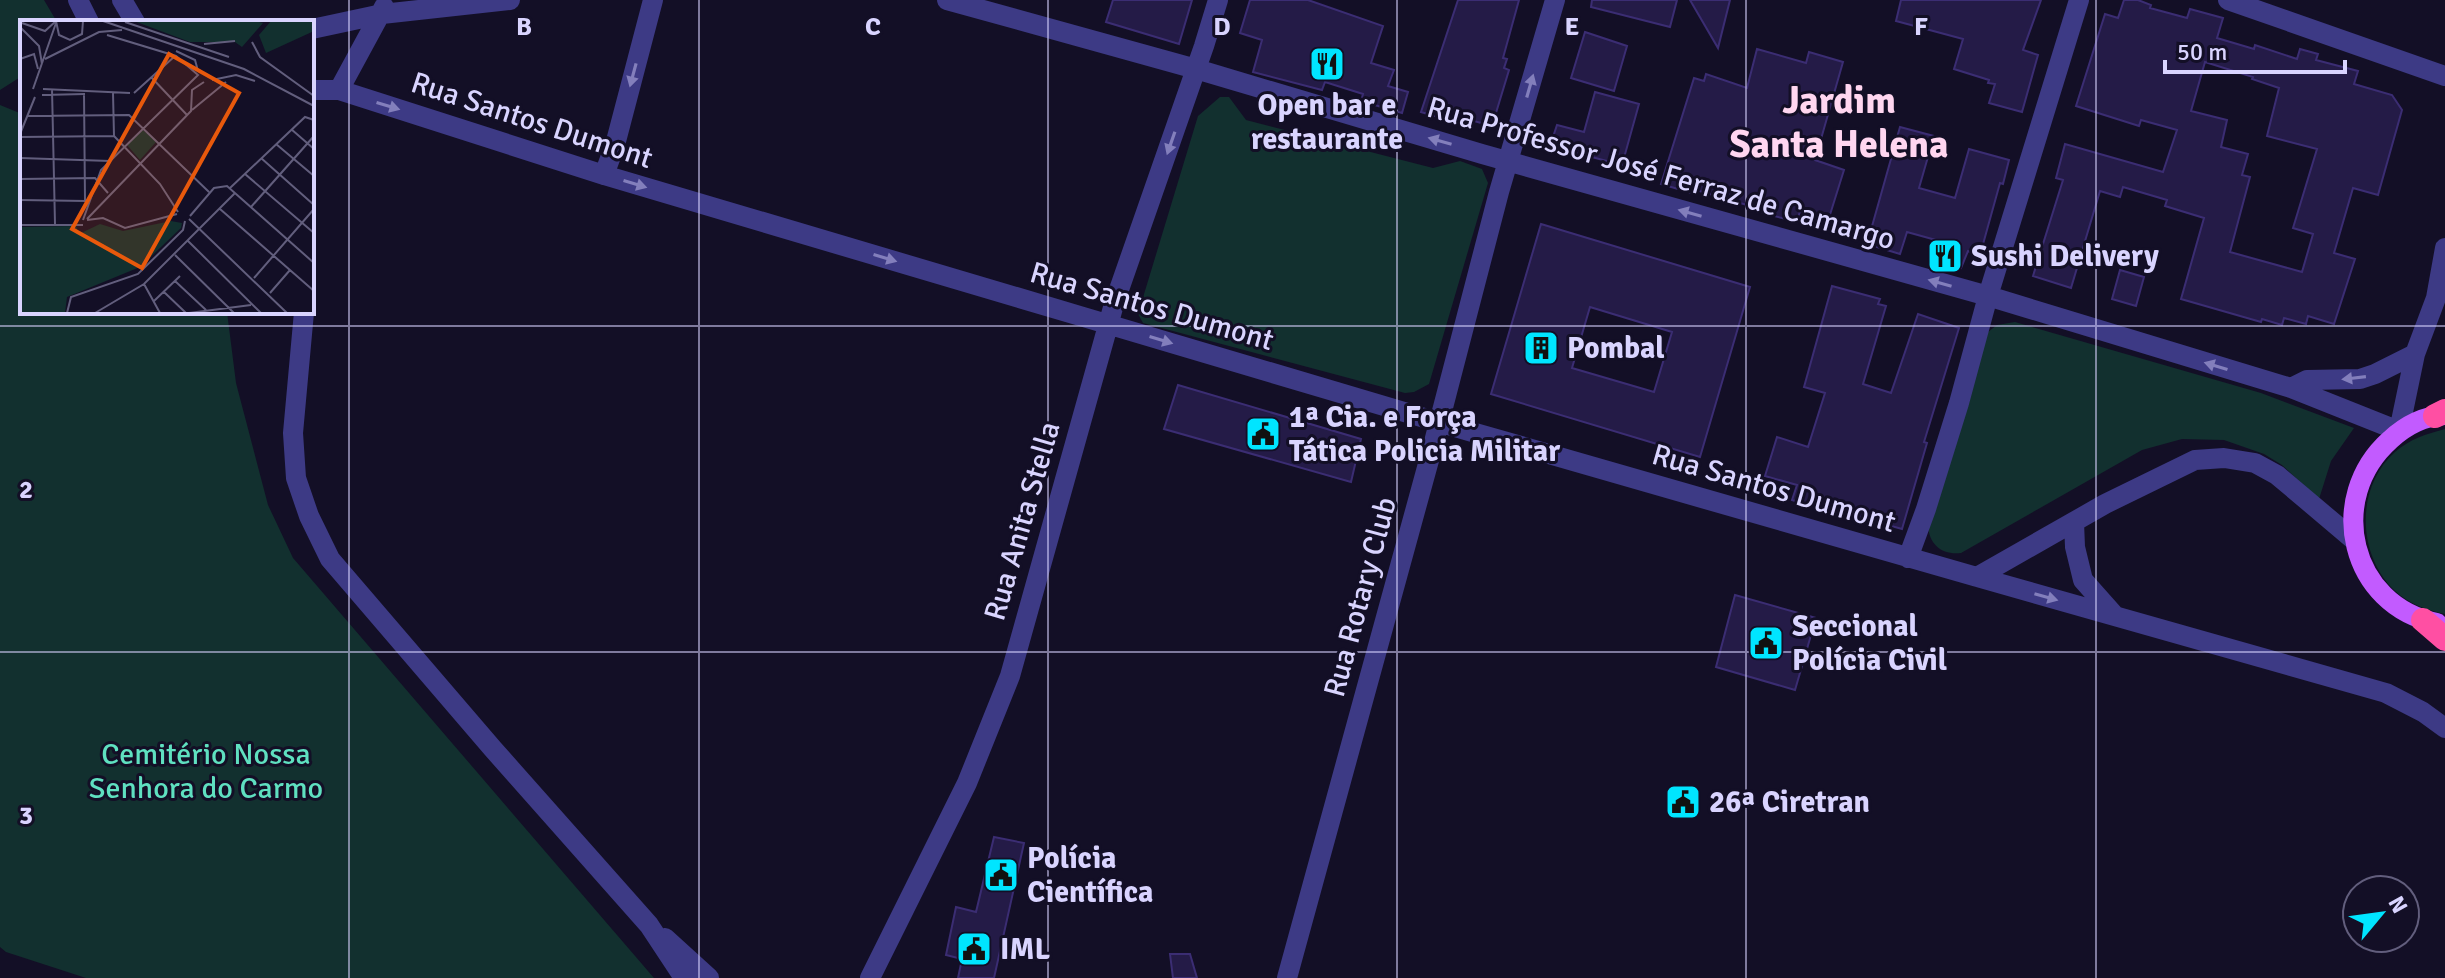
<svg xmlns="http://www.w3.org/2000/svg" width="2445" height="978" font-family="Signika,sans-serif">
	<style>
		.green { fill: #12302f }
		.building { fill: #241b47; stroke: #3b2d73; stroke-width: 2; fill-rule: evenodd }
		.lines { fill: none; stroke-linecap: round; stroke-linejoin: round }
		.minor { stroke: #3d3a85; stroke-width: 20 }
		.major { stroke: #c25bff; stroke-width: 20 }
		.highway { stroke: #ff4fa3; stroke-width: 24 }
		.oneway { fill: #837fbc }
		.grid { fill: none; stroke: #d9d4ff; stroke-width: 2; stroke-opacity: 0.55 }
		.labels { text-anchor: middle; stroke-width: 6; stroke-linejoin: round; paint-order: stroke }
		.poi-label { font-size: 30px; font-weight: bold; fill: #d9d4ff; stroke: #130f26; text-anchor: start }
		.street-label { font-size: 30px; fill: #d9d4ff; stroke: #130f26 }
		.park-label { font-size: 30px; fill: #5fe0c0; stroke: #130f26 }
		.district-label { font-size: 38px; font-weight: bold; fill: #ffd6f0; stroke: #130f26 }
		.inset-road { fill: none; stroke: #625e7d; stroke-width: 2 }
		.view { fill: #e8590c; fill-opacity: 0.15; stroke: #e8590c; stroke-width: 4 }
		.inset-edge { fill: none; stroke: #d9d4ff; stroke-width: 4 }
		.grid-label { font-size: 26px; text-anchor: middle; font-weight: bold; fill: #d9d4ff; stroke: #130f26; stroke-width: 6; stroke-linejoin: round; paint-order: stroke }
	</style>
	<rect width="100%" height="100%" fill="#130f26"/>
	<!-- green -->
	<path class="green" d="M0,0H44L57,22H22V76L0,90Z
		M1220,97H1229L1246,120L1433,168L1460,161L1482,169L1488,183L1429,384L1414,392L1405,393L1143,323L1138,314L1198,116Z
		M0,105L22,114V312H227L236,383L268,505L293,558L654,978H86L6,952L0,947Z
		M2015,322L2261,393L2354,428L2331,461L2319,499L2282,465L2264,454L2224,440L2182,439L2142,450L1961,553C1942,555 1929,545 1928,525L1988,332L1997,325Z
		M2445,429V614C2427,610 2409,604 2395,591C2357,555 2355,487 2395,452C2410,439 2426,434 2445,429Z"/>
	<!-- building -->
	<path class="building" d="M1113,0H1192L1179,44L1106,22Z
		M1250,0H1308L1383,26L1371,63L1394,70L1388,86L1408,92L1402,113L1361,101L1363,94L1325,82L1322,90L1253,72L1262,40L1240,33Z
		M1458,0H1519L1503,58L1507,59L1504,68L1509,70L1492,126L1474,121L1472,127L1421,112Z
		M1592,0H1677L1670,27L1591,7Z
		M1690,0H1730L1718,48Z
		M1901,0H2041L2023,50L2038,55L2022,112L1989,103L1995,84L1988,83L1989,80L1954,69L1963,39L1896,21Z
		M2124,0H2138L2151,5L2150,8L2187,18L2190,9L2223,18L2217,38L2254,49L2255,45L2297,59L2300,49L2318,54L2316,60L2358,71L2354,84L2392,95L2402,110L2378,195L2353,188L2334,253L2355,259L2334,324L2308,316L2306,324L2284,318L2282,325L2262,319L2261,322L2181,299L2204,218L2165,206L2167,200L2123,187L2120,197L2100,191L2071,288L2033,276L2063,180L2056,178L2065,144L2163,172L2177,130L2141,120L2139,126L2076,106L2105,14L2118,18ZM2205,62L2253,77L2252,79L2279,88L2267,136L2317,149L2293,228L2313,234L2302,272L2230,252L2250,177L2242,175L2248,154L2221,147L2227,120L2191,111Z
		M1585,32L1627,46L1614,91L1571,78Z
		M1757,49L1806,63L1809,52L1843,62L1815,160L1844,170L1828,221L1800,211L1797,222L1763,213L1764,210L1696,190L1695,194L1661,184L1694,78L1704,81L1706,74L1747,88Z
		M1595,92L1639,104L1622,165L1550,146L1557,125L1584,132Z
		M1900,127L1934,136L1919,188L1955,198L1969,149L2009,160L2003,184L2000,183L1980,255L1968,251L1961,268L1937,260L1943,242L1907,232L1900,254L1867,244Z
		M1541,224L1750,287L1700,457L1491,394ZM1590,307L1672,332L1654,392L1572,368Z
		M2120,270L2144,277L2136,306L2112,299Z
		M1832,286L1880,299L1878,304L1886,306L1863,384L1891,393L1918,314L1959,328L1924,442L1927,443L1902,529L1856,516L1855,519L1792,500L1797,485L1765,476L1777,437L1808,447L1825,393L1804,387Z
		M1178,385L1361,439L1351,482L1164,429Z
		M1735,595L1816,618L1795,690L1716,667Z
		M994,837L1024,843L994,978H958L962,959L946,955L956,907L976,912Z
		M1170,954H1190L1197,978H1173Z"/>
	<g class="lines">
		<!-- minor -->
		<path class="minor" d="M78,0L89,22
			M122,0L135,22
			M947,0L1196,69L1482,154L1988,296L2291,388L2399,431L2415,354L2436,298L2445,248
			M2228,0L2445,76
			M312,29L382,14L510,0
			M312,90H339L604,175L1080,316L1465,430L1977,577L2105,504L2195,460L2224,458L2255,463L2277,475L2354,540
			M339,90L384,7
			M604,175L615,145L653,0
			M304,312L293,433L296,478L309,516L330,559L493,749L649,925L684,978
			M2291,388L2307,380L2360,379L2375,374L2415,354
			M2074,522L2075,547L2083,580L2115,616
			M1908,558L1926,509L1959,403L1988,296L2079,0
			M1977,577L2386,693L2423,712L2445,728
			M665,938L709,978
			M870,978L967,783L1010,676L1114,304L1204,46L1218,0
			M1287,978L1434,442L1499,192L1555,0"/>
		<!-- major -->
		<path class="major" d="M2437,623C2350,606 2325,498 2390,440C2405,426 2424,416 2445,415"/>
		<!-- highway -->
		<path class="highway" d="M2435,416L2445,411
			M2423,620L2445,639"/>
	</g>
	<!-- one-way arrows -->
	<defs><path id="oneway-solid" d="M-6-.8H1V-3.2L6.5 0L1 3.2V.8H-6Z" transform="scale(2)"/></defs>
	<g class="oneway">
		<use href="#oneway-solid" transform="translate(633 75) rotate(105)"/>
		<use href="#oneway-solid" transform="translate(1530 86) rotate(-74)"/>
		<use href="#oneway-solid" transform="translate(388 106) rotate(17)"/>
		<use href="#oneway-solid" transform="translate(1440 141) rotate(-164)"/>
		<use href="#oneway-solid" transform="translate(1171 143) rotate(109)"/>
		<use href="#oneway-solid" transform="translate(635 184) rotate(17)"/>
		<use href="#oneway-solid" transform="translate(1690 213) rotate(-164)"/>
		<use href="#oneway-solid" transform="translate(885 258) rotate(17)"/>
		<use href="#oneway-solid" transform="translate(1940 283) rotate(-164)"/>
		<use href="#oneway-solid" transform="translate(1161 340) rotate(17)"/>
		<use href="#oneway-solid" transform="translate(2216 366) rotate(-163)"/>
		<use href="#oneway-solid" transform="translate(2354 378) rotate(173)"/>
		<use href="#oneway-solid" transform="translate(2046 597) rotate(16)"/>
	</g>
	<!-- grid -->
	<path class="grid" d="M349,0V978M699,0V978M1048,0V978M1397,0V978M1746,0V978M2096,0V978M0,326H2445M0,652H2445"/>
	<!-- icons -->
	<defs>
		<symbol id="restaurant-square" viewBox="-11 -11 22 22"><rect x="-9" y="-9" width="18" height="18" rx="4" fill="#00e5ff" stroke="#130f26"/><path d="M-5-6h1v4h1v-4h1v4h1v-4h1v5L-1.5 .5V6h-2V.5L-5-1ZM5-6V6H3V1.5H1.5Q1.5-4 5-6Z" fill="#111"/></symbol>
		<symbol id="building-square" viewBox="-11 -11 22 22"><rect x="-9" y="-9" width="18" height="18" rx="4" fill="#00e5ff" stroke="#130f26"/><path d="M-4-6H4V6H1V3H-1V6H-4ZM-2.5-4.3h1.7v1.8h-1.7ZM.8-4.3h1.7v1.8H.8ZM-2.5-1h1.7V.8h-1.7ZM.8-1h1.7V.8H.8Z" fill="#111"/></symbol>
		<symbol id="civic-square" viewBox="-11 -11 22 22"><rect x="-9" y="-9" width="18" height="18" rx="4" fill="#00e5ff" stroke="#130f26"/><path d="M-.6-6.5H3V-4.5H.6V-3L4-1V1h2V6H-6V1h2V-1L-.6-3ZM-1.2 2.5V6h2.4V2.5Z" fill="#111"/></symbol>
	</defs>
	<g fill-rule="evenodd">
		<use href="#restaurant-square" x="1307" y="44" width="40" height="40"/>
		<use href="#restaurant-square" x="1925" y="236" width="40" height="40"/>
		<use href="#building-square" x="1521" y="328" width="40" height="40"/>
		<use href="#civic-square" x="1243" y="414" width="40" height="40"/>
		<use href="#civic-square" x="1746" y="623" width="40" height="40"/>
		<use href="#civic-square" x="1663" y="782" width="40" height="40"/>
		<use href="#civic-square" x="981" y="855" width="40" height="40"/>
		<use href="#civic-square" x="954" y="929" width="40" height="40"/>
	</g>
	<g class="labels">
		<!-- poi labels -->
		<g class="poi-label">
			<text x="1327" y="115" text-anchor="middle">Open bar e<tspan x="1327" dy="34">restaurante</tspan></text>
			<text x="1971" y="266">Sushi Delivery</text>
			<text x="1567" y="358">Pombal</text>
			<text x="1289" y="427">1ª Cia. e Força<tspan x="1289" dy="34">Tática Policia Militar</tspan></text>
			<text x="1792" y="636">Seccional<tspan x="1792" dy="34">Polícia Civil</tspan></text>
			<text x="1709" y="812">26ª Ciretran</text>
			<text x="1027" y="868">Polícia<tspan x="1027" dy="34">Científica</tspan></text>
			<text x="1000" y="959">IML</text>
		</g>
		<!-- street labels -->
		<g class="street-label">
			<text transform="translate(532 120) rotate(18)" y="10">Rua Santos Dumont</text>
			<text transform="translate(1661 173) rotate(16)" y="10">Rua Professor José Ferraz de Camargo</text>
			<text transform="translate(1152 306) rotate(16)" y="10">Rua Santos Dumont</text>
			<text transform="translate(1774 488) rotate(16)" y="10">Rua Santos Dumont</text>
			<text transform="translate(1022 521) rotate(-74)" y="10">Rua Anita Stella</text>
			<text transform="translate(1360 597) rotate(-75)" y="10">Rua Rotary Club</text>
		</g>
		<!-- park labels -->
		<g class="park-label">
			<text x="206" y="764">Cemitério Nossa<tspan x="206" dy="34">Senhora do Carmo</tspan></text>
		</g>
		<!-- district labels -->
		<g class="district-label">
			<text x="1839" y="113">Jardim<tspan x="1839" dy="44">Santa Helena</tspan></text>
		</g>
	</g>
	<!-- overview -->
	<g transform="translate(20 20)">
		<rect width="294" height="294" fill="#130f26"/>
		<path d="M114,1H235L243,3L222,27L215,22H170ZM251,1H294V11L246,33L239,15ZM123,110L136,122L120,140L107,125ZM151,201L162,203L161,208L120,247L47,277L45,293H0V207L56,206L59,214L80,204L103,211Z" fill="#12302f"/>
		<path class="inset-road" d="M36,1L39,15L50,20L62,14L63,1M83,1L224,49L294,86M105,2L209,37M2,3L25,11L36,1M0,7L19,26L22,44M232,22L240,37L294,76M184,24L215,21M156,31L175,40L178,51M0,39L14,34L18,49M25,39L79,12L102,10M131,57L167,95M192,60L216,55L235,61M13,69L36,3M23,69L110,73M32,69L35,204M93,73L94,116M114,73L155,36M64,74L65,180M22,75L65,74M172,90L206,62M7,96L109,95L189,172M271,109L294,129M0,114L15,77M94,116L140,164L158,192M0,117L94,116M256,124L294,156M0,138L90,141M241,138L294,185M225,154L294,213M0,159L75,158L88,173M210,168L285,97L294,100M0,180L66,181M231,187L294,116M200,189L294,271M170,196L194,168L207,166L294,243M67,199L171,91L172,70L184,62M169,199L267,293M63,200L81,150L178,55L156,36L87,15M67,200L83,198L105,208L157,194M0,205H63M168,221L241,293M155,235L214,293M234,258L294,189M155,261L186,290M124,264L140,293M144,272L166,293M250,273L270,250M134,281L160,256M47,293L51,277L118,254L163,210L165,201M75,293L124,264L215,173M169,293L231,285"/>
		<path class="view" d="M149,34L219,73L122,248L52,209Z"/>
		<rect width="294" height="294" class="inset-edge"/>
	</g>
	<g class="grid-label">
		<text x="524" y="35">B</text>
		<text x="873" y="35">C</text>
		<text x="1222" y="35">D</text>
		<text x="1572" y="35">E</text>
		<text x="1921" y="35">F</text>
		<text x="26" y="498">2</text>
		<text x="26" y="824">3</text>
	</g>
	<!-- north arrow -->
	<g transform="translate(2381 914) rotate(61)"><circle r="38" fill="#130f26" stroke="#625e7d" stroke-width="2"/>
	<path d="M0-6L14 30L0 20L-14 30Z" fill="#00e5ff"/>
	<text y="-12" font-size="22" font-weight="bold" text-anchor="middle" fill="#d9d4ff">N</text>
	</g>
	<!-- scale -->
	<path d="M2165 60v12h180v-12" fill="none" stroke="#d9d4ff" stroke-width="4"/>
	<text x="2177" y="60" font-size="24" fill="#d9d4ff" stroke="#130f26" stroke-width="6" paint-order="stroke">50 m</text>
</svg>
